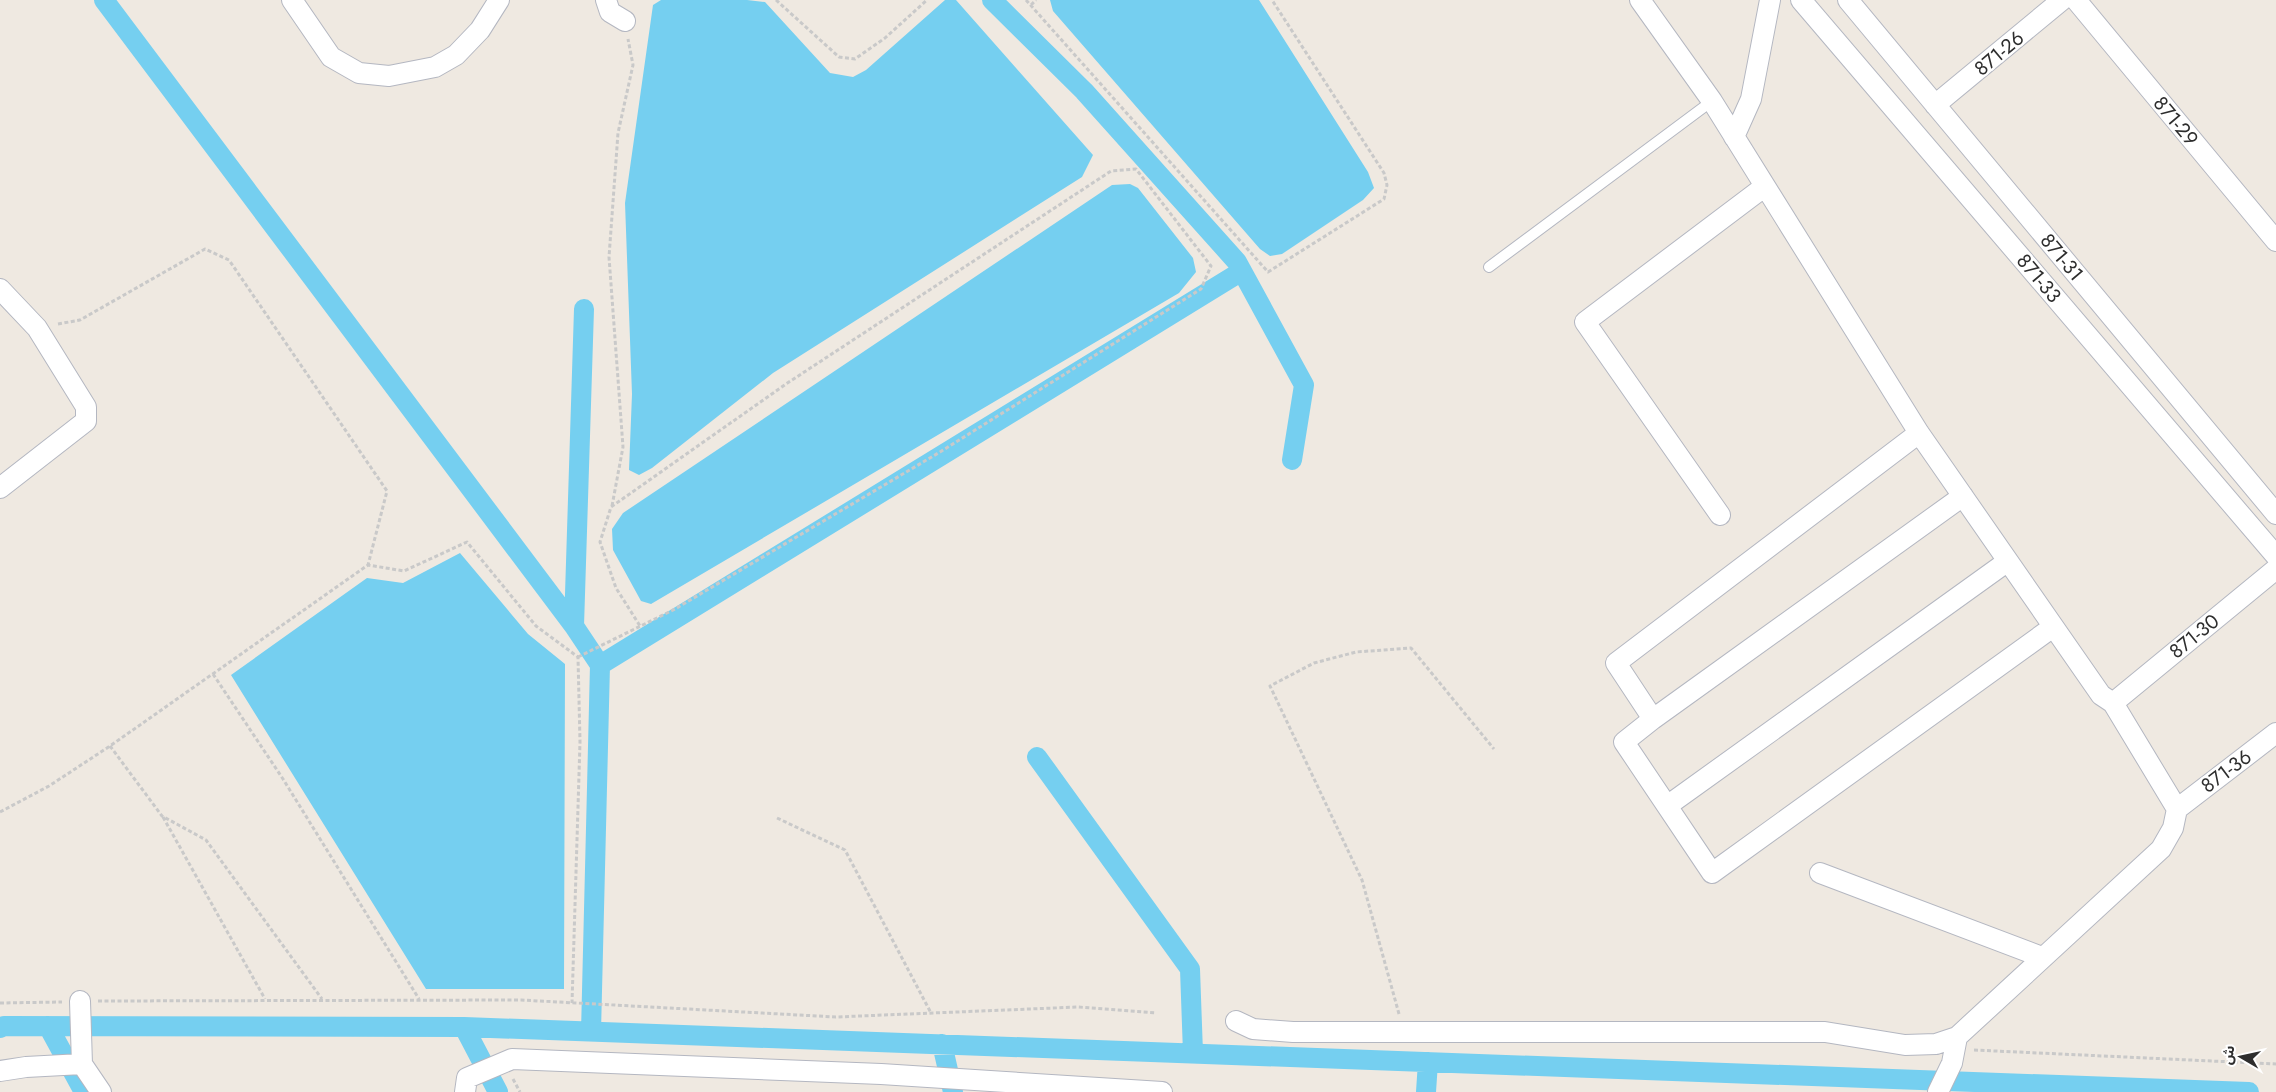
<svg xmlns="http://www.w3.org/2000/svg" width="2276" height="1092" font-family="Jost,'Noto Sans Arabic',sans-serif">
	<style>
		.water { fill: #75cff0 }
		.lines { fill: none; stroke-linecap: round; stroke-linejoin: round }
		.canal { stroke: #75cff0; stroke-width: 20 }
		.service-casing { stroke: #b4b7c1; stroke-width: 12 }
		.minor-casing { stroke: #b4b7c1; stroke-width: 22 }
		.path { stroke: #c9c9c9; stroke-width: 3; stroke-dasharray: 4 2.5; stroke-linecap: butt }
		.service { stroke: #fff; stroke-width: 10 }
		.minor { stroke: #fff; stroke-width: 20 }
		.labels { text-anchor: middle; stroke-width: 4.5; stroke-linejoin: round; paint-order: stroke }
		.street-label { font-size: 20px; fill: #2e2e2e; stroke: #fff }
	</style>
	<rect width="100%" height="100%" fill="#efe9e1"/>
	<!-- water -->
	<path class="water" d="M661,0H747L765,2L830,73L853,77L866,70L945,0H956L1093,155L1082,177L773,373L652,468L639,475L629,470L632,394L625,203L653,5Z
		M1050,0H1259L1368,172L1374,188L1363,200L1282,254L1270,256L1260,249L1053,11Z
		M1130,184L1138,188L1193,258L1196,272L1179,293L651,604L641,601L613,550L612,529L623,513L1112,185Z
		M460,553L528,634L565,664L564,989H426L231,675L367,578L403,583Z"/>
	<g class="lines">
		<!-- canal -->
		<path class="canal" d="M104,0L574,626
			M992,0L1084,91L1237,262L1304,385L1292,460
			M584,309L574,626L600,665
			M1037,757L1190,969L1193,1053
			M48,1026L84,1092
			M464,1027L498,1092
			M0,1028L4,1026L464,1027L2249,1092
			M591,1032L600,665L1242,271
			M942,1044L953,1092
			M1426,1092L1428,1062"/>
		<defs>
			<path id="service" d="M1489,267L1712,101"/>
			<path id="minor" d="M292,0L331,57L359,73L389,76L435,67L456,55L480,30L499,0
				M606,0L610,12L625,21
				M1801,0L2276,556
				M1848,0L2276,514
				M2076,0L2276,241
				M1935,105L2062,0
				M1734,137L1751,99L1770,0
				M0,289L37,328L86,407V421L0,488
				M1919,433L1616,663L1653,719L1624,742L1712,873L2053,627
				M1720,515L1585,322L1764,187
				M2113,703L2276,569
				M1653,719L1963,496
				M1667,806L2008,561
				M2177,809L2276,733
				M1820,873L2042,957
				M80,1001L82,1064L101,1092
				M1236,1021L1253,1029L1293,1032H1825L1905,1045L1936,1044L1957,1037L2161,849L2173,828L2177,809L2113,703L2101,695L1919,433L1712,101L1640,0
				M0,1071L26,1067L82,1064
				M465,1092L467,1078L512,1059L881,1074L1162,1092
				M1938,1092L1952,1063L1957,1037"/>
		</defs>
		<!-- service casing -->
		<use href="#service" class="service-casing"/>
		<!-- minor casing -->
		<use href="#minor" class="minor-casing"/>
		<!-- path -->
		<path class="path" d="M776,0L839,57L855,59L885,38L927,0
			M1026,0L1268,272L1384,199L1387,185L1384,173L1272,0
			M1031,5L1036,0
			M58,324L80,320L205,249L229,260L387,491L368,565
			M612,506L623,447L609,257L618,133L633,65L628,39
			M578,657L675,609L940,452L1201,289L1211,266L1136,169L1111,171L786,384L611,507L600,542L616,588L640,626
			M213,674L283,779L419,999
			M110,746L162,816L206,840L322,999
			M0,812L49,786L110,746L368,565L404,571L467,542L536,626L578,657L580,742L572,1003
			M163,817L265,999
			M777,818L845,850L931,1013
			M98,1001L521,1000L836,1017L1078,1007L1156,1013
			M0,1003L62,1002
			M1399,1014L1362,880L1270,686L1314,663L1356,652L1411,648L1494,749
			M1974,1050L2276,1064
			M513,1079L520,1092"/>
		<!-- service -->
		<use href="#service" class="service"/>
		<!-- minor -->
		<use href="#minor" class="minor"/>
	</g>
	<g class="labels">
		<!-- street labels -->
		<g class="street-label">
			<text transform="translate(1999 53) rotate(-40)" y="7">871-26</text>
			<text transform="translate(2176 121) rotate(50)" y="7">871-29</text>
			<text transform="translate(2062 257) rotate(50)" y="7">871-31</text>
			<text transform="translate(2039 278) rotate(50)" y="7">871-33</text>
			<text transform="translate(2194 636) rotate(-39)" y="7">871-30</text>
			<text transform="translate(2226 771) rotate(-37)" y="7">871-36</text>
		</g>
	</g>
	<!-- north arrow -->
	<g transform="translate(2241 1057) rotate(279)" stroke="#ffffff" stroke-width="4" paint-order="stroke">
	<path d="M0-4L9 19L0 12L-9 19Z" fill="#2e2e2e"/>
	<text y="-8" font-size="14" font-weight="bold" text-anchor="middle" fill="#2e2e2e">ش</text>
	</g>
</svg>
